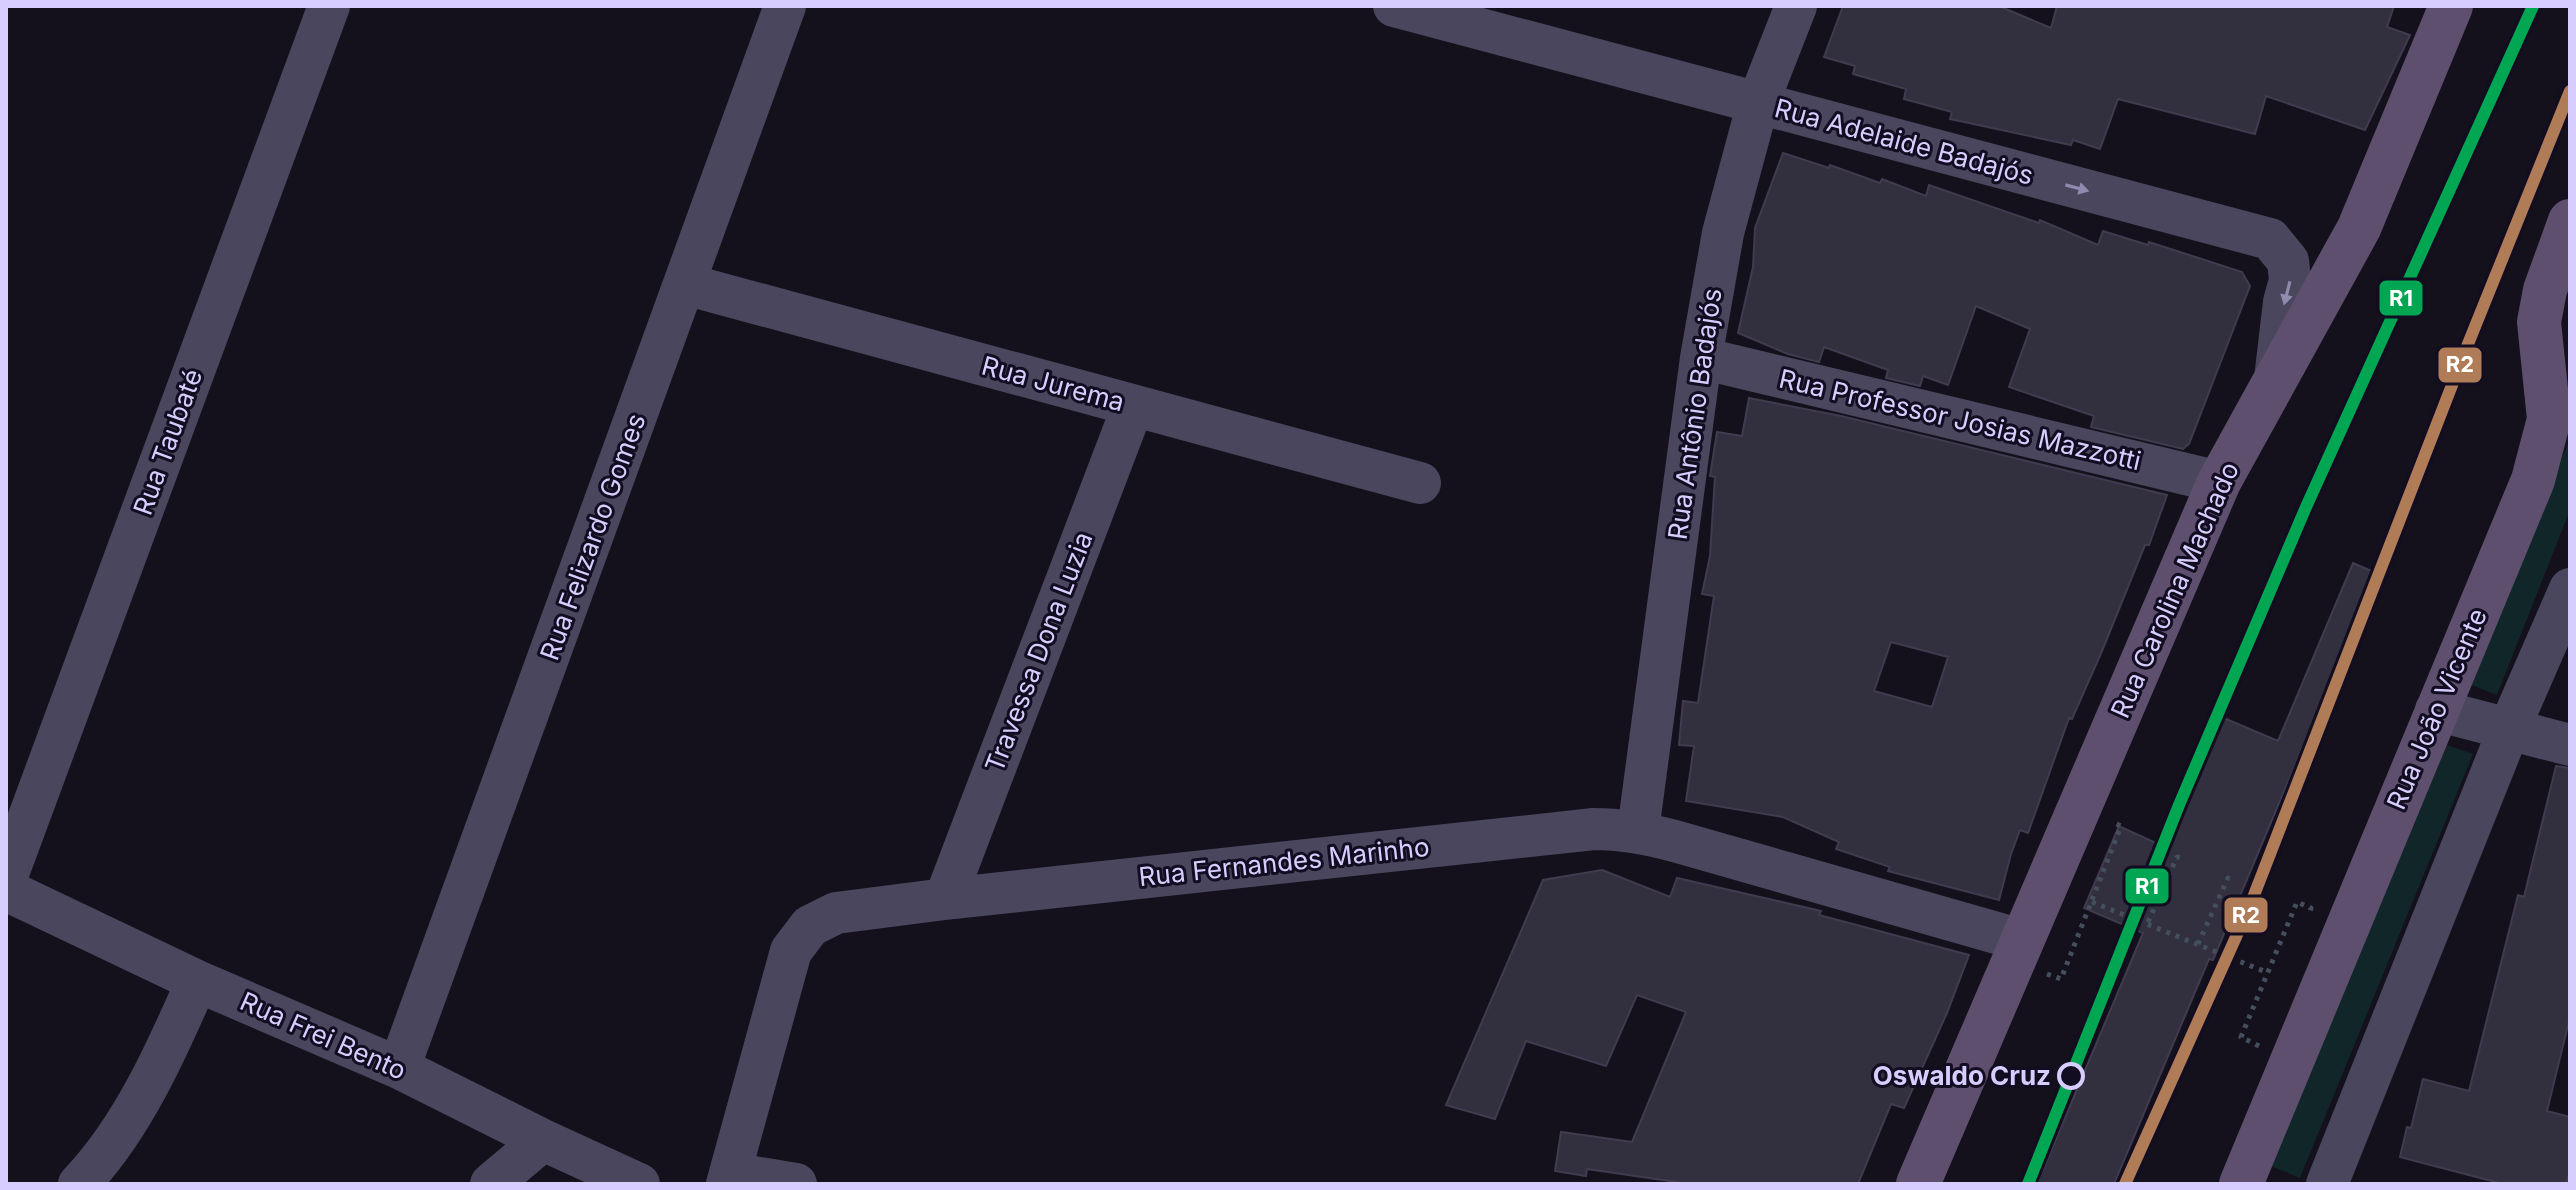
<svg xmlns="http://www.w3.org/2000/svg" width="2576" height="1190" font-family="Inter,sans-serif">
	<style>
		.green { fill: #112628 }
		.building { fill: #322f3e; stroke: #413b50; stroke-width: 2; fill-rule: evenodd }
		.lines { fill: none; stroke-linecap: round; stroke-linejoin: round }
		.path { stroke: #444f5d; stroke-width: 5; stroke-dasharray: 4 6; stroke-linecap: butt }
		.minor { stroke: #49465d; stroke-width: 42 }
		.major { stroke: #5e4f6e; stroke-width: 44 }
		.rail-1-casing { stroke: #120d20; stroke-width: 18 }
		.rail-2-casing { stroke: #120d20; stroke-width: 18 }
		.rail-1 { stroke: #00a651; stroke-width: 12 }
		.rail-2 { stroke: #b07c57; stroke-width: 12 }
		.oneway { fill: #908aae }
		.stop-dot { fill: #120d20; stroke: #d7cdfe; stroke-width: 4 }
		.labels { text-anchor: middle; stroke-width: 6; stroke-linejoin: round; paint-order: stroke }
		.street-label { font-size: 26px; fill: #d7cdfe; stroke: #120d20 }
		.stop-label { font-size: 26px; font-weight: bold; fill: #d7cdfe; stroke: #120d20; text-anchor: end }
		.line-badge { stroke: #120d20; stroke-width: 3 }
		.badge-label { font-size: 22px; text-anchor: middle; font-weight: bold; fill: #fff }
	</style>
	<rect width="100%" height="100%" fill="#14111c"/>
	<!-- green -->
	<path class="green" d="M2570,439V510L2497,695L2469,684Z
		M2447,745L2473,754L2300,1178L2271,1166Z"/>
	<!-- building -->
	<path class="building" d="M1843,6H1999L2051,28L2057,6H2394L2387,27L2410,35L2365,130L2266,96L2255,134L2118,99L2100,149L2073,140L2071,145L1950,119L1952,112L1904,99L1906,89L1853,74L1855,66L1824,57Z
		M1783,153L1829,168L1830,165L1880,183L1882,179L1926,196L1929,185L2039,223L2040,220L2098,245L2103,231L2148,245L2149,242L2242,272L2250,286L2189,444L2183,449L2091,427L2094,416L2009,387L2030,329L1976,306L1948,385L1923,376L1920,386L1886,378L1888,370L1824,347L1819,362L1788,354L1738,333L1753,267L1755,228Z
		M1749,398L1841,416L2167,495L2149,545H2145L2102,651L2072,719L2069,718L2028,833L2020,830L2011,854L1999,900L1888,871L1890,867L1836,849L1839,842L1783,817L1686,801L1694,746L1679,745L1683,701L1698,703L1714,596L1702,594L1710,556L1715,477L1710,476L1717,432L1742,436ZM1891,642L1948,657L1932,707L1874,691Z
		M2353,563L2376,573L2213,960L2209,959L2114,1184H2037L2143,933L2084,908L2119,826L2169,849L2224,718L2278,741Z
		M2556,766L2570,768V1017L2547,1111L2570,1117V1170L2566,1184H2503L2400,1157L2407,1127L2411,1128L2423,1079L2469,1091L2518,895L2524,897Z
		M1602,870L1670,897L1677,878L1821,911L1819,915L1969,955L1947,1013L1904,1108L1891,1104L1858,1184H1690L1587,1169L1586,1176L1555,1171L1561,1132L1632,1142L1686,1012L1637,995L1606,1066L1526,1041L1495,1119L1446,1105L1543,880Z"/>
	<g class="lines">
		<!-- path -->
		<path class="path" d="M2092,902L2266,972
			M2148,922L2177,857L2181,858
			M2198,944L2228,878L2230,879
			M2047,974L2061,979L2121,826L2112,822
			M2259,1046L2241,1037L2297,902L2311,908L2310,912"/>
		<!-- minor -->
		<path class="minor" d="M1394,6L2270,239L2288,261L2290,280L2284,302L2275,379
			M685,284L1420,483
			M1701,358L2219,482
			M2436,710L2570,745
			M1638,831L1701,358L1723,233L1758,103L1796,6
			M6,879L329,6
			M6,890L197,981L399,1068L543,1140L639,1184
			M945,899L1133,406
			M399,1068L785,6
			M730,1173L796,1184
			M79,1184C132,1129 167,1050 197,981
			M491,1184L543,1140
			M727,1184L791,951L810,926L836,913L945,899L1594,829C1624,829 1649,834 1678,842L2021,940
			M2327,1184L2509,729L2570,589"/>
		<!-- major -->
		<path class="major" d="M1918,1184L2219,482L2359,228L2451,6
			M2241,1184L2533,480L2549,419L2539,322L2545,290L2570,221"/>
		<defs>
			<path id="rail-1" d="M2028,1184L2179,805L2306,507L2533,6"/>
			<path id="rail-2" d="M2125,1184L2249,908L2468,344L2570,91"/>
		</defs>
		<!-- rail-1 casing -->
		<use href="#rail-1" class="rail-1-casing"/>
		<!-- rail-2 casing -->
		<use href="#rail-2" class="rail-2-casing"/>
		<!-- rail-1 -->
		<use href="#rail-1" class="rail-1"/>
		<!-- rail-2 -->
		<use href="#rail-2" class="rail-2"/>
	</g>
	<!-- one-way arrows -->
	<defs><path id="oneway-solid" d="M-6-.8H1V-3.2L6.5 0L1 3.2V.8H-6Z" transform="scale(2)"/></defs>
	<g class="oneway">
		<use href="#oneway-solid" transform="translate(2077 188) rotate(15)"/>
		<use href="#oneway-solid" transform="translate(2287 293) rotate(104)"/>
	</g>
	<!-- markers -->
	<circle class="stop-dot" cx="2071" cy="1076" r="12"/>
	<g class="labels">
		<!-- street labels -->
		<g class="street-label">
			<text transform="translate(1904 142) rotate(15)" y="9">Rua Adelaide Badajós</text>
			<text transform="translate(1053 384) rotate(15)" y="9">Rua Jurema</text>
			<text transform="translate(1695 414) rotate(-82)" y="9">Rua Antônio Badajós</text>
			<text transform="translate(1960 420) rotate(13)" y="9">Rua Professor Josias Mazzotti</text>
			<text transform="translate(168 442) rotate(-70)" y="9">Rua Taubaté</text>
			<text transform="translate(593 537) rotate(-70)" y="9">Rua Felizardo Gomes</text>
			<text transform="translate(2175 590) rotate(-66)" y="9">Rua Carolina Machado</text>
			<text transform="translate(1039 652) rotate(-69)" y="9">Travessa Dona Luzia</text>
			<text transform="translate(2437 709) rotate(-67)" y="9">Rua João Vicente</text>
			<text transform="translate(1284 862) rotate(-6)" y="9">Rua Fernandes Marinho</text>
			<text transform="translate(323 1036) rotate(24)" y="9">Rua Frei Bento</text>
		</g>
		<!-- stop labels -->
		<g class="stop-label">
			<text x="2051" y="1085">Oswaldo Cruz</text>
		</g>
	</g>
	<g class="line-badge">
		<rect x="2378" y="279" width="46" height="38" rx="8" fill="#00a651"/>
		<rect x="2437" y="346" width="46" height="38" rx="8" fill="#b07c57"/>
		<rect x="2124" y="867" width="46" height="38" rx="8" fill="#00a651"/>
		<rect x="2223" y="896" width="46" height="38" rx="8" fill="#b07c57"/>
	</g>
	<g class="badge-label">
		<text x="2401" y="306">R1</text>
		<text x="2460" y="372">R2</text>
		<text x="2147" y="894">R1</text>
		<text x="2246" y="923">R2</text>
	</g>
	<!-- border -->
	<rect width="2576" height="1190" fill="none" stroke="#d7cdfe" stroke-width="16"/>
</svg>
